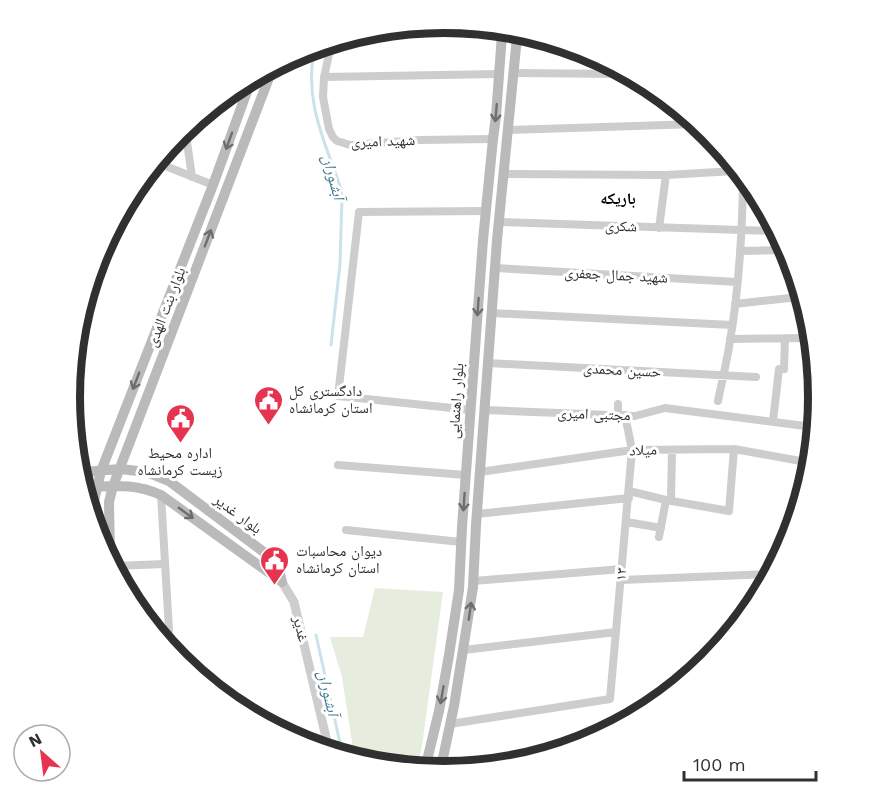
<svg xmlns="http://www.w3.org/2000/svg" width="888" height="795" font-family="'Work Sans','Noto Naskh Arabic',sans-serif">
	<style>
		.green { fill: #e7edde }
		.water { fill: #cbe2ed }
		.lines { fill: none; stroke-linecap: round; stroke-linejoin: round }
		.stream { stroke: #cbe2ed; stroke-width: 3 }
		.minor { stroke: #cdcdcd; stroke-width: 8 }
		.tertiary { stroke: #cdcdcd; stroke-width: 9 }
		.secondary { stroke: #bababa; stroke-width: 10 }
		.oneway { stroke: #6e6e6e }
		.labels { text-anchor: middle; stroke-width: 6; stroke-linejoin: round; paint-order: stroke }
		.street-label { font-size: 15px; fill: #303030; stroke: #fff }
		.poi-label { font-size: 15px; fill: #303030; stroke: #fff; text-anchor: start }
		.water-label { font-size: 16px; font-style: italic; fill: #3d7993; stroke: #fff }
		.neighbourhood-label { font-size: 16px; font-weight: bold; fill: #000; stroke: #fff }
		.rim { fill: none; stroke: #303030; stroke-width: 8 }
	</style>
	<rect width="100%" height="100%" fill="#fff"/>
	<!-- green -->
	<path class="green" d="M375,588L443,592L422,746L417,767L354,755L342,677L330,637H363Z"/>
	<!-- water -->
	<path class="water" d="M306,729L308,745L300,744L284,733Z"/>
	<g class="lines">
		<!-- stream -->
		<path class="stream" d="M315,48C303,98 324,140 340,186L342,197L340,264L331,345
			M316,635L342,752"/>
		<!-- minor -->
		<path class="minor" d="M331,45L324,77L323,97L329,129L333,137L337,141L350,145L420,140L493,139
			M514,73L622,74
			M324,77L498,74
			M185,128L192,177
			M509,130L697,124
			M158,163L213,185
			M504,174L666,175L735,171
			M499,222L775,231
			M659,228L666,175
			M740,251L788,250
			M495,268L737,282
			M735,304L799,297
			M492,313L732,325
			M730,339L807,338
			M488,363L756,377
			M718,401C722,381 727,361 730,341C739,289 742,236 743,183
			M618,404V415
			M471,410L338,396L359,212L486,211
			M485,410L635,416L665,408L813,427
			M773,421L779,369H784L785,338
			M811,426L815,418
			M338,465L466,475
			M480,472L632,450L734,449L806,462
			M629,491L666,500
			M161,495L169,630
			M671,501L672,450
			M477,514L629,498
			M627,522L661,528
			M346,530L461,542
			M659,537L666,500L729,511L734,449
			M114,566L165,564
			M621,580L768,574
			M473,581L622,569
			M464,650L616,632
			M450,724L610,699L632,450L625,415"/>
		<!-- tertiary -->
		<path class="tertiary" d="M282,582L294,602L329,750"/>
		<!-- secondary -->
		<path class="secondary" d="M84,472L120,469L147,472L169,481L277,562L282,582
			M87,487C114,486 135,483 161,495L282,582
			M94,524V501L101,471L213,185L249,86
			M110,559L109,502L113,486L272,70
			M425,769L439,711L449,655L459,590L462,527L483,240L493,139L496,116L502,34
			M440,772L454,706L473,587L476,525L497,240L517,37"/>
	</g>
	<!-- one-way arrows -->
	<defs><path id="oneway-shaft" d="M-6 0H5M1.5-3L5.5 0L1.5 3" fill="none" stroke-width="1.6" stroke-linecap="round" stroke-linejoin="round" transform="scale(1.5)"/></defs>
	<g class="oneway">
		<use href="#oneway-shaft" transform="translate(496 113) rotate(95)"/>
		<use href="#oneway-shaft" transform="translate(229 141) rotate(110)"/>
		<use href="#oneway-shaft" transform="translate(208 238) rotate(-69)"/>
		<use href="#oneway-shaft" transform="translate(478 307) rotate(94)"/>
		<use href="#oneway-shaft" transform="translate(136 381) rotate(111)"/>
		<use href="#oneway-shaft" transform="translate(464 502) rotate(94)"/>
		<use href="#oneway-shaft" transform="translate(186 513) rotate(36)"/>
		<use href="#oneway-shaft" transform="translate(470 611) rotate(-82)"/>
		<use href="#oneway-shaft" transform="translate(442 695) rotate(100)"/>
	</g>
	<!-- icons -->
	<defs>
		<symbol id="civic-pin" viewBox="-11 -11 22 30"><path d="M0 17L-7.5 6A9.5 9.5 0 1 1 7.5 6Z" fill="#e6334f" stroke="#fff"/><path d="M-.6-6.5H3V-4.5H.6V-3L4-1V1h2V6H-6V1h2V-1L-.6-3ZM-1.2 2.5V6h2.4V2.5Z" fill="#fff"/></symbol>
	</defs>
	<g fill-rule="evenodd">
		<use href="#civic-pin" x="252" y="384" width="33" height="45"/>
		<use href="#civic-pin" x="164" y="402" width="33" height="45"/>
		<use href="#civic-pin" x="258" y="544" width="33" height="45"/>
	</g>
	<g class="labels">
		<!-- street labels -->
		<g class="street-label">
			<text transform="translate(383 141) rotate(-2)" y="5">شهید امیری</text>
			<text transform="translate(621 226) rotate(2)" y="5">شکری</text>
			<text transform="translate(616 275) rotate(3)" y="5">شهید جمال جعفری</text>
			<text transform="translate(166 307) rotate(-69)" y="5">بلوار بنت الهدی</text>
			<text transform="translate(622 370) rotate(3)" y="5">حسین محمدی</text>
			<text transform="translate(456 401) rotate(-86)" y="5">بلوار راهنمایی</text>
			<text transform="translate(594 414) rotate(2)" y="5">مجتبی امیری</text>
			<text transform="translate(643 450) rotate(-2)" y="5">میلاد</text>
			<text transform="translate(238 514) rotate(37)" y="5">بلوار غدیر</text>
			<text transform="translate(621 574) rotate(-85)" y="5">۱۳</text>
			<text transform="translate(301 629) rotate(77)" y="5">غدیر</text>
		</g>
		<!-- poi labels -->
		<g class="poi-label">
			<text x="289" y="396">دادگستری کل<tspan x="289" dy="17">استان کرمانشاه</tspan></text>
			<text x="180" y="458" text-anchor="middle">اداره محیط<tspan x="180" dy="17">زیست کرمانشاه</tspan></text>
			<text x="296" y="556">دیوان محاسبات<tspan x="296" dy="17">استان کرمانشاه</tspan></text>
		</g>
		<!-- water labels -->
		<g class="water-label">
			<text transform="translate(334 177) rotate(75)" y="6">آبشوران</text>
			<text transform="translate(329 693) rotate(77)" y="6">آبشوران</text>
		</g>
		<!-- neighbourhood labels -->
		<g class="neighbourhood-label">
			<text x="618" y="204">باریکه</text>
		</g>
	</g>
	<!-- crop -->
	<path d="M0 0H888V795H0ZM80 397a364 364 0 1 1 728 0a364 364 0 1 1-728 0Z" fill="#fff" fill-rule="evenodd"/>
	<path class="rim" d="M80 397a364 364 0 1 1 728 0a364 364 0 1 1-728 0Z"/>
	<!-- north arrow -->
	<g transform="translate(42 753) rotate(332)"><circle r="28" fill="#ffffff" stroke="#acacac" stroke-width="1.5"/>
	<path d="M0-4.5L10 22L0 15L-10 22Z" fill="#e6334f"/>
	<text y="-9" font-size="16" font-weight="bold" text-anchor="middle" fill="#303030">N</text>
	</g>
	<!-- scale -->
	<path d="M684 771v9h132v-9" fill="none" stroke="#303030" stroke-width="3"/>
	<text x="693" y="771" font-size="18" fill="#303030" stroke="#ffffff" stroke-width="4.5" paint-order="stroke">100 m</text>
</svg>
